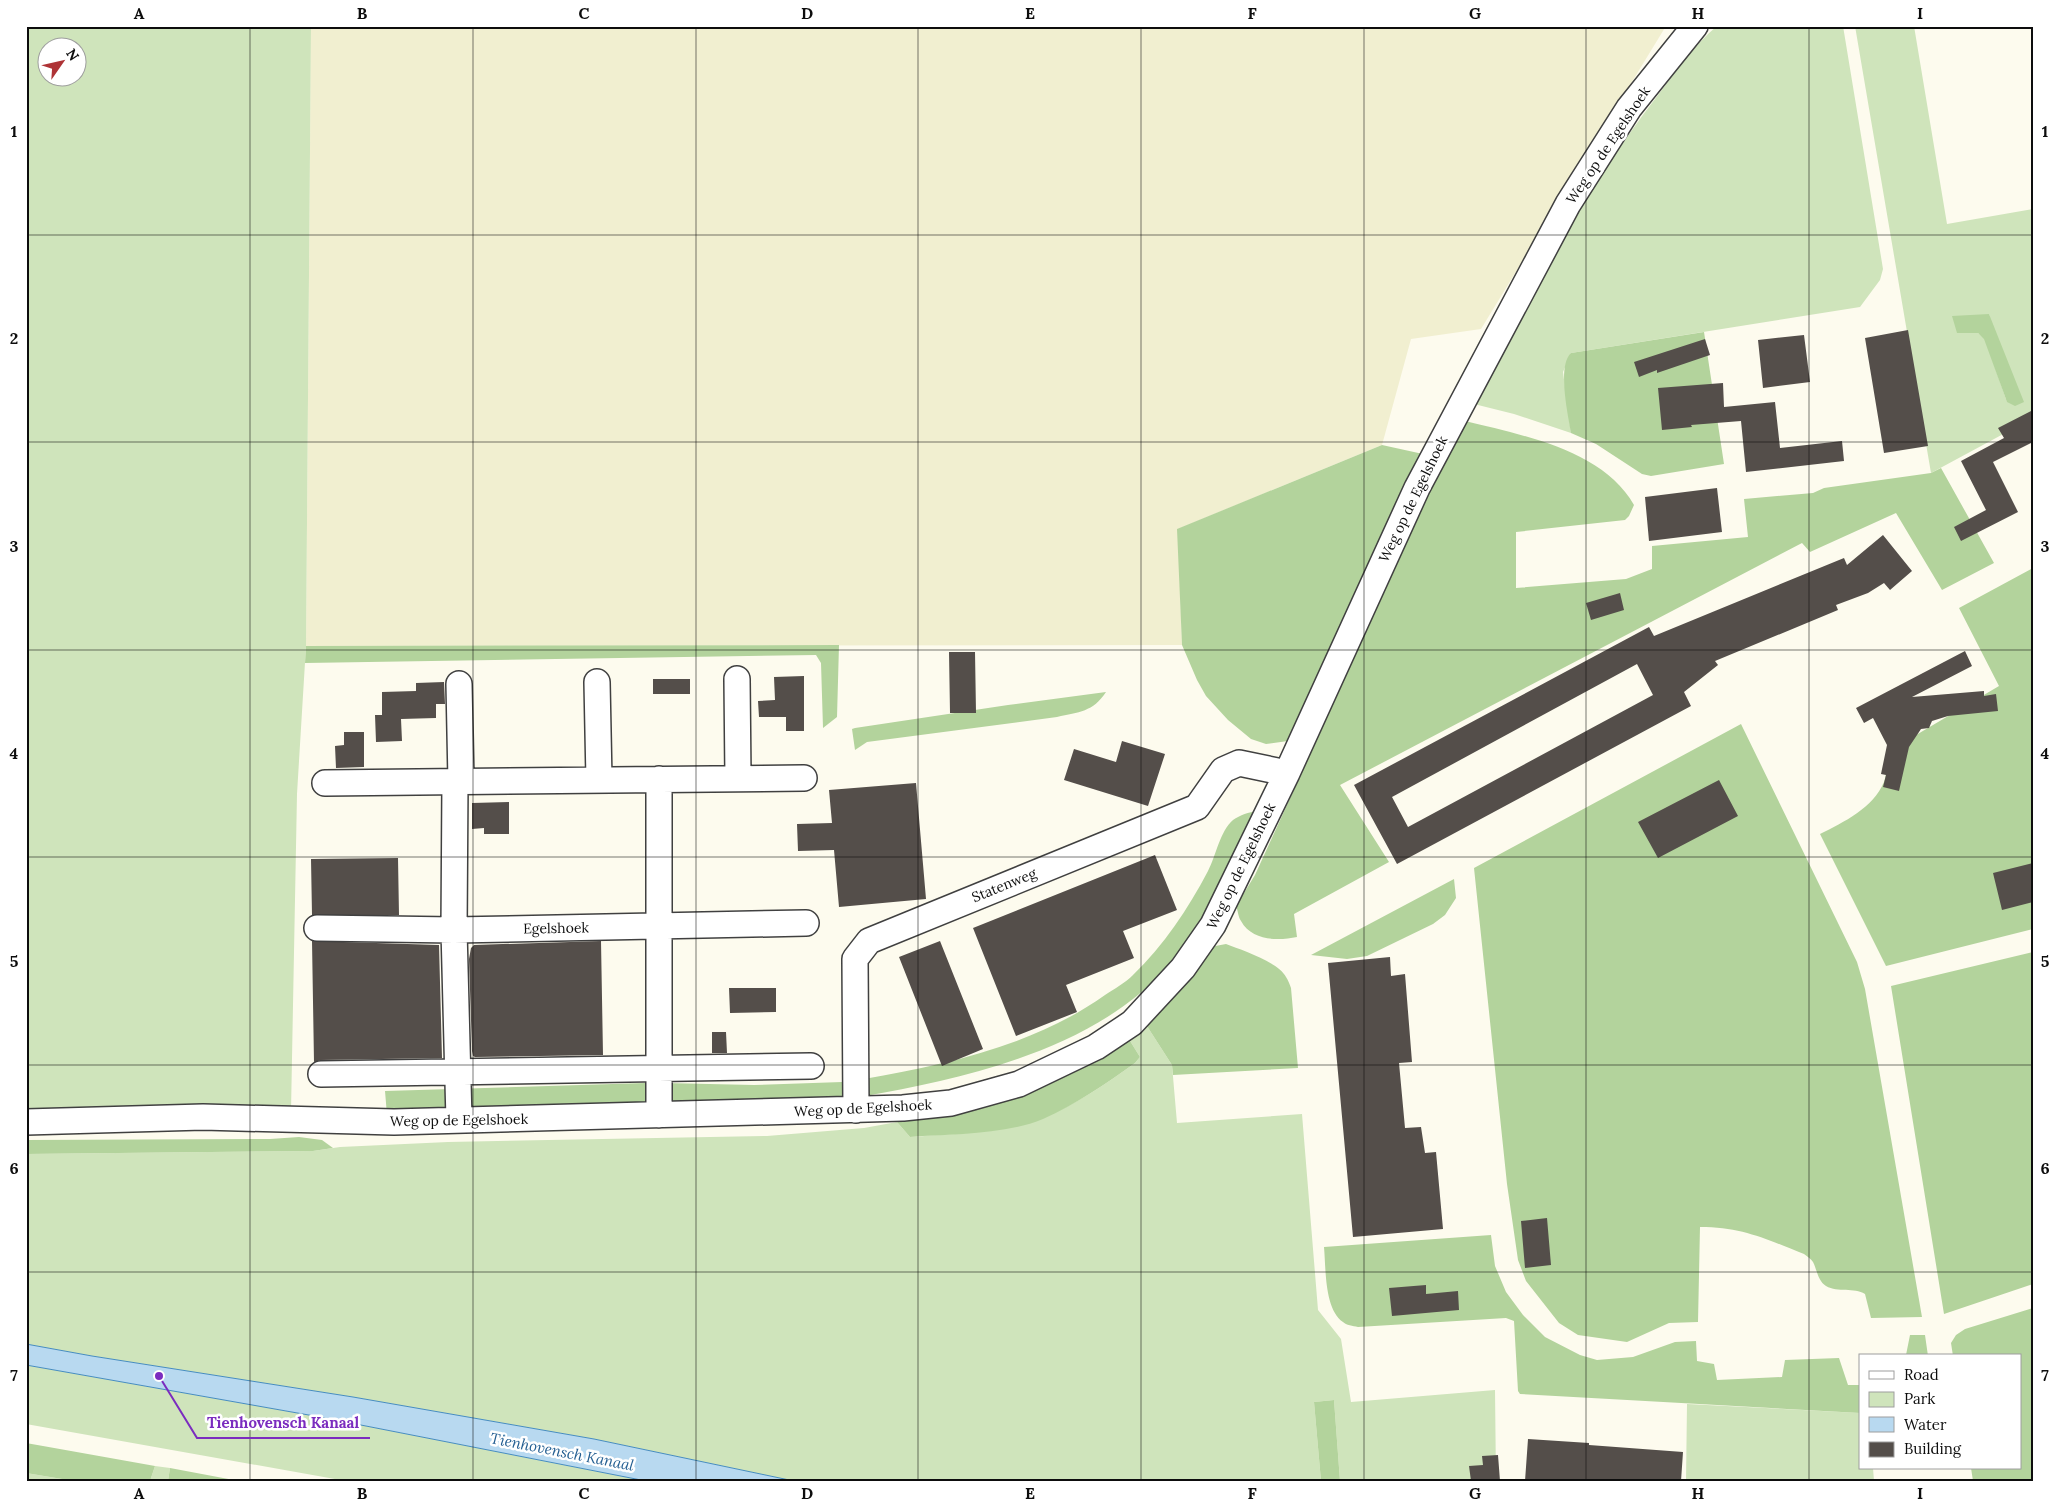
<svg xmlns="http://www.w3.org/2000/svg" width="2059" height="1507" font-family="Lora,serif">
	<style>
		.farmland { fill: #f1efd0 }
		.green { fill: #cfe4bb; fill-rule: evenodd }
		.forest { fill: #b3d39c }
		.water { fill: #b8d9f0; stroke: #468cbf }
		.building { fill: #544e4a; fill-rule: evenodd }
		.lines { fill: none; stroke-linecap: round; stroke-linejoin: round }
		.minor-casing { stroke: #404040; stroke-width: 28 }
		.minor { stroke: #fff; stroke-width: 25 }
		.grid { fill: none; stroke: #0d0d0d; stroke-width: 1; stroke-opacity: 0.55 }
		.labels { text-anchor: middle; stroke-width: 5; stroke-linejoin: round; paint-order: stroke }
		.street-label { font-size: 14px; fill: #0d0d0d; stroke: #fff }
		.water-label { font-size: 15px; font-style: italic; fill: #235e91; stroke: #fff }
		.leader { fill: none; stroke: #7b2cbf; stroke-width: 2 }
		.callout-dot { fill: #7b2cbf; stroke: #fff; stroke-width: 2 }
		.callout-label { font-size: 15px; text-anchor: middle; font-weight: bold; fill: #7b2cbf; stroke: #fff; stroke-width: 5; stroke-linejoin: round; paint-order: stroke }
		.neatline { fill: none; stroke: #0d0d0d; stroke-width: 2 }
		.grid-label { font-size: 16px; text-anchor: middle; font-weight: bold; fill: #0d0d0d }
	</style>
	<rect width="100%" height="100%" fill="#fdfbee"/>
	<!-- farmland -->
	<path class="farmland" d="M311,26H1666L1481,329L1411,339L1382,445L1178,529L1182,645L306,646Z"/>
	<!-- green -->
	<path class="green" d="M26,26H311L306,646L297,794L291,1111L26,1116ZM48,48H78V78H48Z
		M1717,26H1843L1883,269L1880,280L1860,307L1571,353L1563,372L1571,433L1514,414L1474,404C1530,298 1584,190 1658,95C1676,71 1694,45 1717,26Z
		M1855,26H1914L1947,224L2033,209V418L1931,473ZM1989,314L2007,402L1985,339L1978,333Z
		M1145,1023L1172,1065L1177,1123L1302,1114L1318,1310L1341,1339L1351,1402L1495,1390L1496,1481H1340L1334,1400L1314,1402L1321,1481H794L594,1439L353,1397L92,1356L26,1344V1154L313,1151L340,1147L448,1142L767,1136L864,1128L897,1122L910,1137C948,1134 1008,1133 1043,1118C1076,1104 1106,1084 1135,1063L1140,1057L1127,1036Z
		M26,1365L320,1417L646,1481H346L26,1424Z
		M1687,1404L1860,1413V1468H1873L1874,1481H1686Z
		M155,1466L170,1468L168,1481H150Z
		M26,1473L74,1481H26Z"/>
	<!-- forest -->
	<path class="forest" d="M1989,314L2024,402L2015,406L2007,402L1984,339L1978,333H1957L1952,316Z
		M1704,332L1724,464L1651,476L1642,474L1596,444L1571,433C1568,414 1557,366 1571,353Z
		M1465,421C1522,435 1603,450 1634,505L1629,516L1625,520L1516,532V588L1626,579L1652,569V546L1748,537L1744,499L1813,493L1824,488L1931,473L1941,468L1994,563L1942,590L1896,513L1810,552L1802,543L1340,785L1389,862L1294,914L1297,937C1278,941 1252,941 1241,921C1238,917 1238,910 1236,906L1255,875L1434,483Z
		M1382,445L1423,454L1288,741L1266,744L1251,739L1228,720L1206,696L1197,680L1182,645L1177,529Z
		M2033,568V929L1886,966L1820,834C1844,822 1873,808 1884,782C1887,773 1888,761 1889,751L1999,686L1959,608Z
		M839,645L837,717L823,728L821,663L816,655L305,663L306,646Z
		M1106,692C1093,712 1079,712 1057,717L867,742L855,750L852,729L855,728L1008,705Z
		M1741,724L1857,962L1865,989L1922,1317L1871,1318L1865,1294C1854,1287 1838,1293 1826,1286C1818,1281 1817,1270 1813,1262C1811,1259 1807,1256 1804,1254C1766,1239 1742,1227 1700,1227L1698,1322L1669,1323L1627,1342L1578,1335L1559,1323L1526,1281L1518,1260L1507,1184L1474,868Z
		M1257,811C1232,863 1208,916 1171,962C1102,1047 968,1078 865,1096L864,1079C948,1064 1035,1045 1105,995C1114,989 1125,983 1133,975C1164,945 1188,909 1208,871C1216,856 1220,831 1233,820C1240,815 1249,812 1257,811Z
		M1454,879L1456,898L1445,915L1433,924L1367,956L1347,959L1311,955Z
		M1226,944C1242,950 1278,962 1286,977C1288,980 1290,985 1291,988L1298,1068L1173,1075L1172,1065L1145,1023L1173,998L1210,947Z
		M2033,952V1284L1944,1314L1891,986Z
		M1127,1036L1140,1057L1135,1063C1106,1084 1076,1104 1043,1119C1005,1135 951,1134 910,1137L897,1122L924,1116Z
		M842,1082L843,1099L664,1107V1083L754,1085Z
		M645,1083V1108L387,1115L385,1091Z
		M299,1137L322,1140L333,1148L313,1151L26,1154V1140L270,1139Z
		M1491,1235L1495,1266L1506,1292L1523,1315L1545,1337L1580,1355L1597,1360L1633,1357L1675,1342L1696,1341L1697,1361L1714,1364L1717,1380L1782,1377L1785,1360L1839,1358L1848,1385H1860V1413L1520,1394L1518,1391L1514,1321L1506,1318L1358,1327C1353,1326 1346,1325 1343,1322C1324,1309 1326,1268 1324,1247Z
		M2033,1308V1481H1973L1971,1468H2020V1356H1953L1951,1343L1956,1335L1965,1329Z
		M1910,1335H1925L1928,1356H1901L1906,1355Z
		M1334,1400L1340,1481H1321L1314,1402Z
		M26,1443L43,1446L155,1466L150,1481H74L26,1473Z
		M170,1468L239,1481H168Z"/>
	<!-- water -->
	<path class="water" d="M26,1344L92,1356L353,1397L594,1439L794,1481H646L320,1417L26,1365Z"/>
	<!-- building -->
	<path class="building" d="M1908,330L1928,446L1884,453L1865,338Z
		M1804,335L1810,382L1763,388L1758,340Z
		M1705,339L1710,355L1657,373V370L1639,377L1634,362Z
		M1723,383L1724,407L1775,402L1780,448L1842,441L1844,461L1746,472L1741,421L1691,425L1692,427L1662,430L1658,388Z
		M2033,410V442L1993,462L2018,512L1961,541L1954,527L1986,510L1961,461L2004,438L1998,428Z
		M1717,488L1722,532L1649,541L1645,497Z
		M1883,535L1912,571L1890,590L1884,583L1868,593L1836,605L1838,610L1715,661L1718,665L1684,692L1691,706L1397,864L1354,785L1649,627L1654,636L1844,558L1847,565ZM1637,664L1653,695L1408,827L1392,797Z
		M1620,593L1624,610L1591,620L1586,603Z
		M1965,651L1972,666L1912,697L1984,691V696L1996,694L1998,711L1948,716L1932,721L1929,728L1921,729L1909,747L1899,791L1883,787L1886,775L1881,774L1887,745L1873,718L1864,723L1856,708Z
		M949,652H975L976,713H950Z
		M804,676V731H786V717H759L758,701L775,700L774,677Z
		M653,679H690V694H653Z
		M444,682L445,704H436V718L401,719L402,741L376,742L375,715H382V692L416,691V683Z
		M344,732H364V767L336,768L335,746L344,745Z
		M1122,741L1165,754L1148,806L1064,780L1074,749L1116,762Z
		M1719,780L1738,816L1658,858L1638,822Z
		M916,783L926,899L839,907L834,850L798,851L797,824L832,823L829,790Z
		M509,802V834H484V828L472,829V803Z
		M1155,855L1177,910L1123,931L1134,958L1066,985L1077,1012L1016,1036L973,928Z
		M398,858L399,915H312L311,859Z
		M2033,863V902L2002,910L1993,873Z
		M312,941L439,945L442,1058L321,1060L314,1062Z
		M601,941L603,1055L475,1057L473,1056L472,1051L469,959L471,948L474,945Z
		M940,941L983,1049L942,1066L899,957Z
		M1390,957L1391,976L1405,974L1412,1062L1399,1063L1405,1128L1421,1127L1425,1153L1436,1152L1443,1229L1353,1237L1328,963Z
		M729,988H776V1012L730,1013Z
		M712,1032H726L727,1053H712Z
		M1547,1218L1551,1265L1525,1268L1521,1221Z
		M1426,1285V1294L1458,1291L1459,1310L1392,1316L1389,1288Z
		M1528,1439L1589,1443V1445L1683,1452L1681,1481H1525Z
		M1498,1455L1500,1481H1471L1469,1466L1483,1465L1482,1456Z"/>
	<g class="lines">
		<defs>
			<path id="minor" d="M737,679L738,778
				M597,682L599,780
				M459,684L461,781
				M455,781L454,930L459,1120
				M325,783L804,778
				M317,928L454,930L806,923
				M321,1074L811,1066
				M856,1110L855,959L869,941L1197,807L1223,770L1239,763L1287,773
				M659,1115V779
				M26,1122L203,1117L394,1122L903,1108L951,1103L1019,1084L1096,1047L1132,1023L1183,968L1213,925L1287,773L1417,488L1568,204L1629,108L1695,26"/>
		</defs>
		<!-- minor casing -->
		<use href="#minor" class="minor-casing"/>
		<!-- minor -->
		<use href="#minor" class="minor"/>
	</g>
	<!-- grid -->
	<path class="grid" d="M250,26V1481M473,26V1481M696,26V1481M918,26V1481M1141,26V1481M1364,26V1481M1586,26V1481M1809,26V1481M26,235H2033M26,442H2033M26,650H2033M26,857H2033M26,1065H2033M26,1272H2033"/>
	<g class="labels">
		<!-- street labels -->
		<g class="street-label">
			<text transform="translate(1608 145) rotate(-56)" y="5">Weg op de Egelshoek</text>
			<text transform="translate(1413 499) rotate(-64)" y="5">Weg op de Egelshoek</text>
			<text transform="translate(1241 866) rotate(-64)" y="5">Weg op de Egelshoek</text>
			<text transform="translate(1004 885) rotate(-22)" y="5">Statenweg</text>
			<text transform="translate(556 928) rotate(-1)" y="5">Egelshoek</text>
			<text transform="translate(863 1108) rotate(-3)" y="5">Weg op de Egelshoek</text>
			<text transform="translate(459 1120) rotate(-1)" y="5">Weg op de Egelshoek</text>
		</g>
		<!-- water labels -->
		<g class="water-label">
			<text transform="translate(562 1452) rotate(11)" y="5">Tienhovensch Kanaal</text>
		</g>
	</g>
	<!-- callouts -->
	<path class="leader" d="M159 1376L197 1438H370"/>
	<circle class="callout-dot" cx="159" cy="1376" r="5"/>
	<g class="callout-label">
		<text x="283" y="1428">Tienhovensch Kanaal</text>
	</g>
	<!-- border -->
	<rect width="2059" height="1507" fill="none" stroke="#ffffff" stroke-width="55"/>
	<!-- legend -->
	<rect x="1859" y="1354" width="162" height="115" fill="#ffffff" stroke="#9e9e9e"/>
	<rect x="1869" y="1371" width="25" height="8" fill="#ffffff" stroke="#9e9e9e"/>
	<text x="1904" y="1380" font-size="15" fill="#0d0d0d">Road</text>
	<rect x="1869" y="1392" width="25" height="15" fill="#cfe4bb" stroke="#9e9e9e"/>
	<text x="1904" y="1404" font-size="15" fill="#0d0d0d">Park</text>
	<rect x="1869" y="1417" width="25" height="15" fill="#b8d9f0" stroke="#9e9e9e"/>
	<text x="1904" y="1430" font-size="15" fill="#0d0d0d">Water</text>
	<rect x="1869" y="1442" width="25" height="15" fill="#544e4a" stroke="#9e9e9e"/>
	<text x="1904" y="1454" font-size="15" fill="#0d0d0d">Building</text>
	<!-- north arrow -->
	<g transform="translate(62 62) rotate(56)"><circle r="24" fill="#ffffff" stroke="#9e9e9e"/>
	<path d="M0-4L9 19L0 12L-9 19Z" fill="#ae3336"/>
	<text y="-8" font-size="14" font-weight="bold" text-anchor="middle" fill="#0d0d0d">N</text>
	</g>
	<rect x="28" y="28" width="2004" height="1452" class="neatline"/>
	<g class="grid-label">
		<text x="139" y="19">A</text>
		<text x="362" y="19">B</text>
		<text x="584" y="19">C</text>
		<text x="807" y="19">D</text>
		<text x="1030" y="19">E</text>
		<text x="1252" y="19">F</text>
		<text x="1475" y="19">G</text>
		<text x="1698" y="19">H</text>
		<text x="1920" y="19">I</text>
		<text x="14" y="137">1</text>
		<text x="2045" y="137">1</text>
		<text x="14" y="344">2</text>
		<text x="2045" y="344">2</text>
		<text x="14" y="552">3</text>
		<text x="2045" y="552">3</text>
		<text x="14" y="759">4</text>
		<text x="2045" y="759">4</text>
		<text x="14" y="967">5</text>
		<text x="2045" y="967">5</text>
		<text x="14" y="1174">6</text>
		<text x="2045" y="1174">6</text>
		<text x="14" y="1381">7</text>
		<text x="2045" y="1381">7</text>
		<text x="139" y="1499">A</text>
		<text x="362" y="1499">B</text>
		<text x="584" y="1499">C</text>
		<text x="807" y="1499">D</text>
		<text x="1030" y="1499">E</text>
		<text x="1252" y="1499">F</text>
		<text x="1475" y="1499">G</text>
		<text x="1698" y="1499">H</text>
		<text x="1920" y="1499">I</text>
	</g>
</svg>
